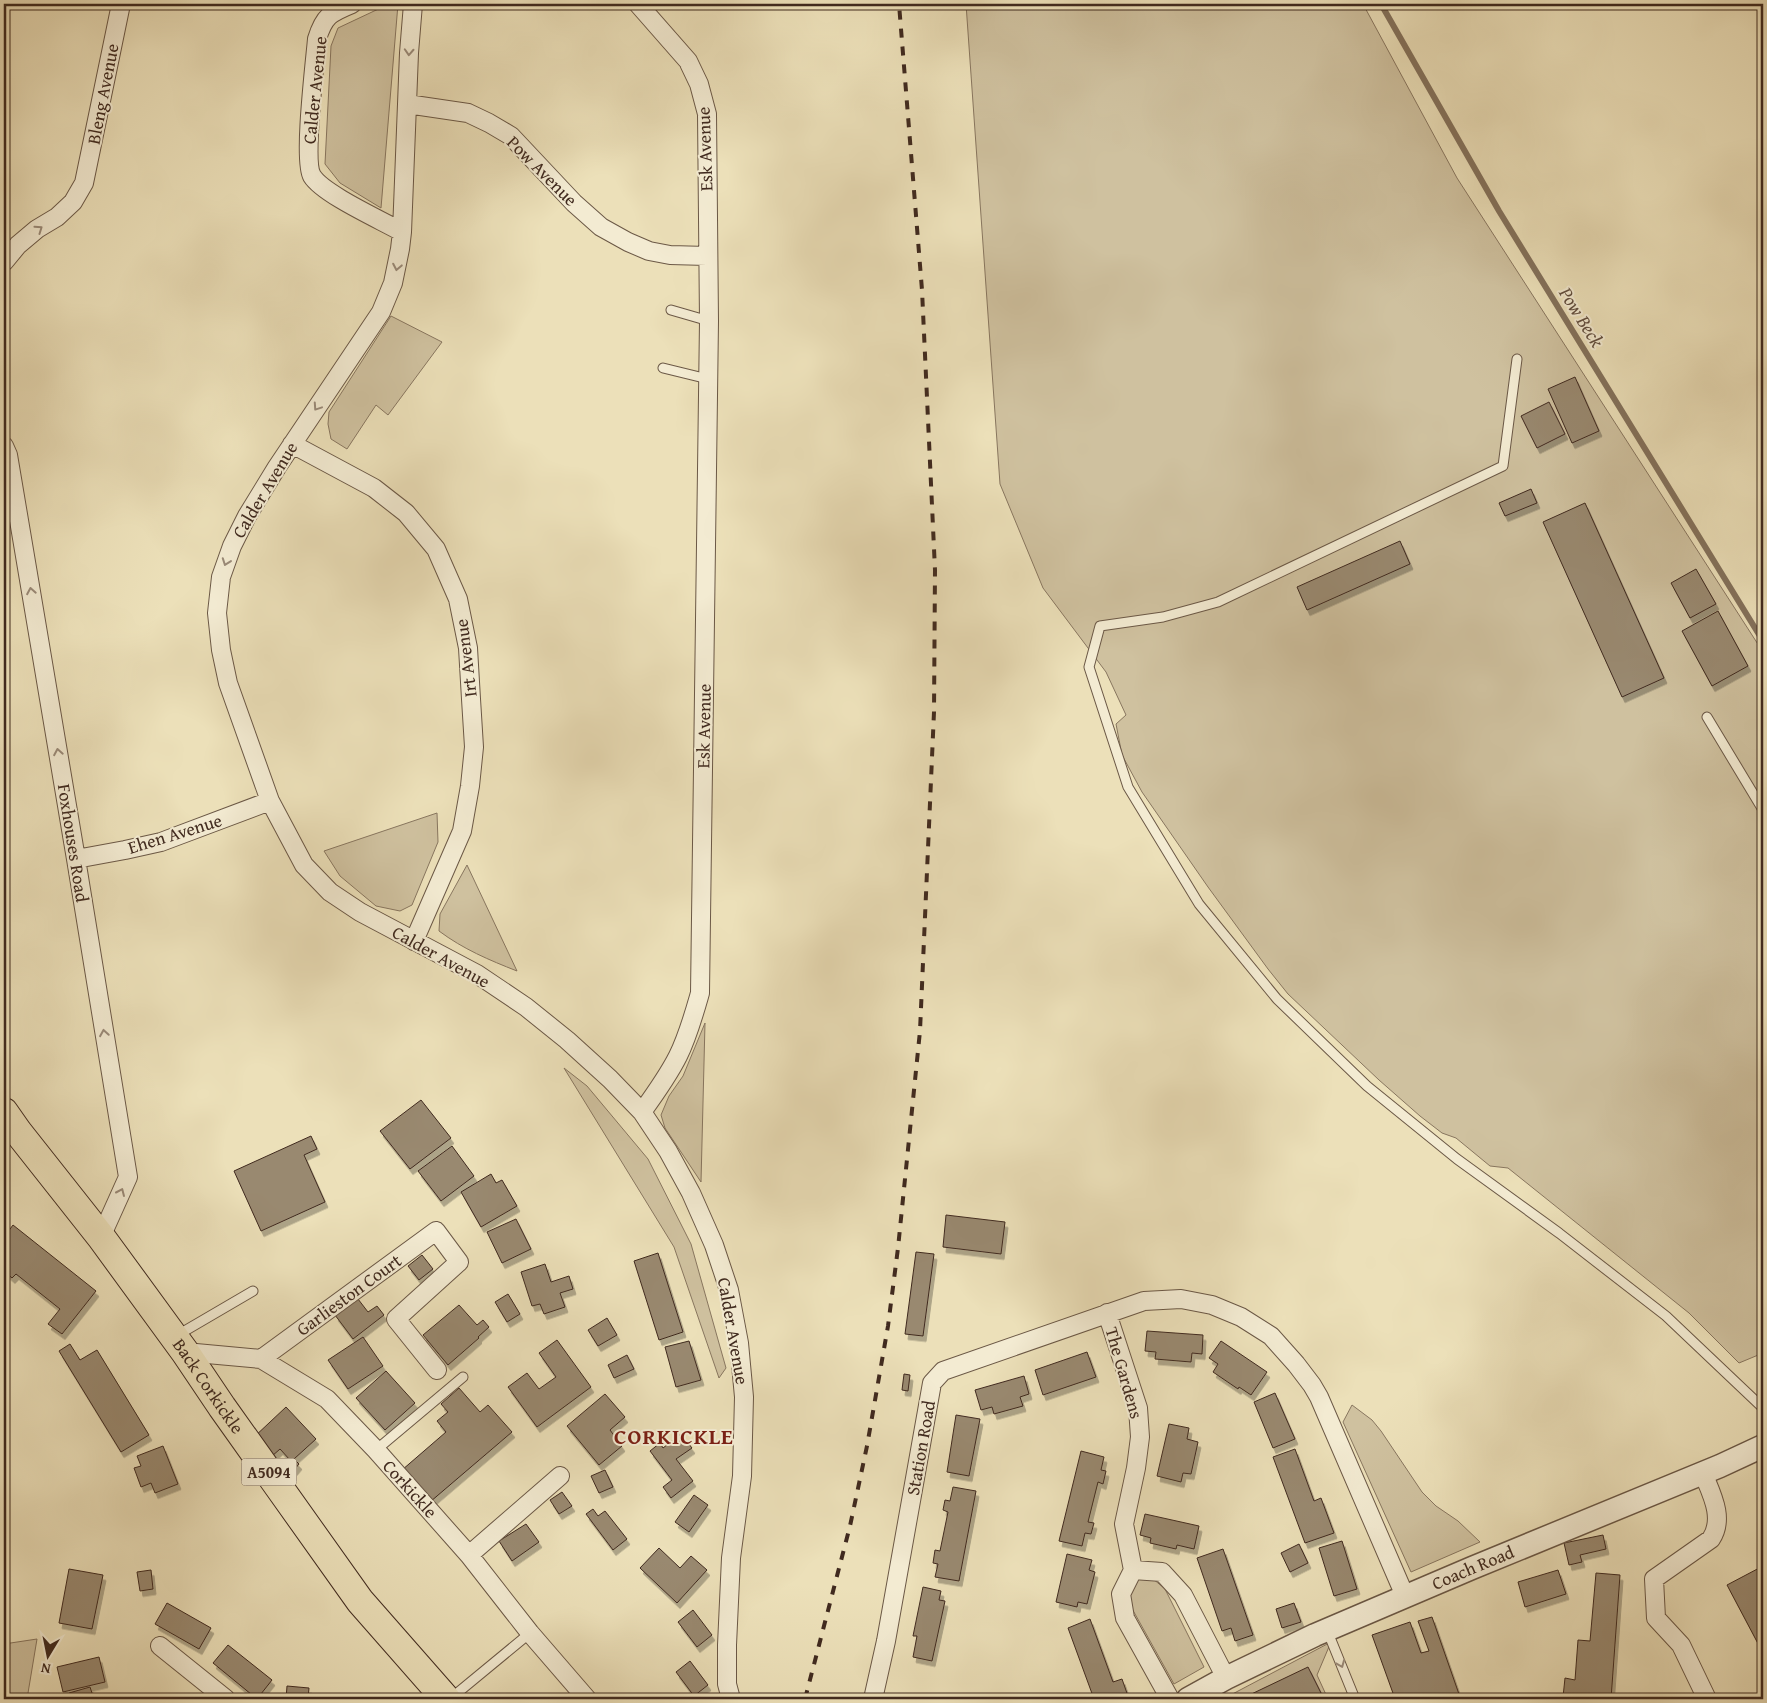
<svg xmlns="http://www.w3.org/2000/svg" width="1767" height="1703" font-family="'Gentium Book Plus',serif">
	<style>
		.green { fill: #cfc19f; stroke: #88765f }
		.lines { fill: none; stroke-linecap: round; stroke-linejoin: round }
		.stream { stroke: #84725c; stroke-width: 6 }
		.building { fill: #99896f; stroke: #402a1f; filter: url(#shadow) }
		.service-casing { stroke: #6b5846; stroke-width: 11 }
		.minor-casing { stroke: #6b5846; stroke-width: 20 }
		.tertiary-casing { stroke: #6b5846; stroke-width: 25 }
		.primary-casing { stroke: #402a1f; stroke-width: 30 }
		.service { stroke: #f3ebd2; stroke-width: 9 }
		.minor { stroke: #f3ebd2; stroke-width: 18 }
		.tertiary { stroke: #f3ebd2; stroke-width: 22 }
		.primary { stroke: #ece0b9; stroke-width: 28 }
		.rail { stroke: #402a1f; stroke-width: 4; stroke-dasharray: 9 9; stroke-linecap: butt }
		.oneway { stroke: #9a8a78 }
		.labels { text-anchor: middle; stroke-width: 4; stroke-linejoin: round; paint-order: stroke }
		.shield { fill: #f3ebd2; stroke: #766455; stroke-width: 1 }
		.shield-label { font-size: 16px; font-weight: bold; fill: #402a1f }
		.street-label { font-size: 18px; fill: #402a1f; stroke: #f3ebd2 }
		.water-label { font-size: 19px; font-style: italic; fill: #624e3e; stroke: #f3ebd2 }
		.district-label { font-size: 22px; font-weight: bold; letter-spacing: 1px; fill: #7a1f14; stroke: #f3ebd2 }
	</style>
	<defs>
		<filter id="shadow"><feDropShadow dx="3" dy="5.5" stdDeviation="0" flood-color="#0004"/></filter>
	</defs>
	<rect width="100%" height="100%" fill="#ece0b9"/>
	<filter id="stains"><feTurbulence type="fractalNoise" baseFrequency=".004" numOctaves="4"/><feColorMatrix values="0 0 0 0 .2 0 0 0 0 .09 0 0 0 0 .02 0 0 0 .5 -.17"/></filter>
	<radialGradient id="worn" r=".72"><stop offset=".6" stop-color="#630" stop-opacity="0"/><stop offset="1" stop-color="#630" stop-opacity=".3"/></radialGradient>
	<!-- green -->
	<path class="green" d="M389,4H398L381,208L340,183L325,164L331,46L338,28Z
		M966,4H1363L1457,178L1763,652V1353L1739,1363L1689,1313L1508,1168L1490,1166L1456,1138L1442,1133L1420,1116L1379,1080L1288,994L1268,969L1208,887L1142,792L1122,755L1116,724L1126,715L1106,672L1043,588L1000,484Z
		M391,316L442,342L388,415L376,405L347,449L331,439L328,424L329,412Z
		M437,813L438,842L412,905L400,911L376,906L340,876L324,851Z
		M467,865L517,971C489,960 463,949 439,931L440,914Z
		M705,1023L701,1182L665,1128L661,1115L669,1096L683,1076Z
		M564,1068L587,1086L648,1159L691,1244L726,1368L719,1378L674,1247Z
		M1352,1405L1372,1420L1381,1431L1422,1492L1436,1506L1458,1521L1480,1542L1411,1572L1343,1422Z
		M1138,1578H1152L1165,1589L1204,1667L1174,1684L1130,1605L1131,1587Z
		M37,1639L27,1699H4V1644Z
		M1331,1642L1317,1675L1328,1699H1223Z"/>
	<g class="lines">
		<!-- stream -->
		<path class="stream" d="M1381,4L1499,211L1763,641"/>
	</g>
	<!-- building -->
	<path class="building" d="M1575,377L1599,431L1572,443L1548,389Z
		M1549,402L1565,434L1537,448L1521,416Z
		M1531,489L1537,503L1505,516L1499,503Z
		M1585,503L1664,678L1622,697L1543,522Z
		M1400,541L1410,564L1307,610L1297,587Z
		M1696,569L1716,604L1690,618L1671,583Z
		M1718,611L1748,666L1712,686L1682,631Z
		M421,1100L451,1138L410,1169L380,1131Z
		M311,1136L317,1149L304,1155L325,1202L261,1231L234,1171Z
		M452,1146L474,1176L441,1201L418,1171Z
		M491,1174L496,1183L502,1180L517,1206L481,1227L461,1192Z
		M946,1215L1005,1222L1001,1254L943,1247Z
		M516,1219L531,1249L502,1263L487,1232Z
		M13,1225L96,1291L62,1334L48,1324L60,1309L16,1274L12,1278L4,1271V1237Z
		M916,1252L934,1254L923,1336L905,1334Z
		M658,1253L683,1332L659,1340L634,1261Z
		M422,1255L433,1269L419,1280L408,1266Z
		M545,1264L551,1282L569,1276L573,1289L560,1293L565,1307L544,1314L540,1304L532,1306L521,1272Z
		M508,1294L520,1314L507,1322L495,1302Z
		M358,1299L368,1312L377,1306L384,1315L353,1339L335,1315Z
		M459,1305L477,1325L483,1320L489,1327L478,1337L479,1338L448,1365L423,1335Z
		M607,1318L617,1335L598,1346L588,1330Z
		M1147,1331L1203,1335L1202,1354L1192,1353L1191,1362L1155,1359L1156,1352L1145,1351Z
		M363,1337L383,1366L348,1389L328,1360Z
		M557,1340L591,1387L537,1427L508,1387L527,1373L539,1389L556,1377L539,1353Z
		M689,1341L701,1380L676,1387L665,1347Z
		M1221,1341L1267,1372L1251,1395L1239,1387L1238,1389L1213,1372L1218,1364L1209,1358Z
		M70,1344L80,1360L97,1350L149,1435L121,1452L59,1351Z
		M1087,1352L1096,1377L1043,1395L1035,1370Z
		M627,1355L634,1369L614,1378L608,1365Z
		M386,1371L415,1403L385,1430L356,1398Z
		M904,1374L910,1375L908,1391L902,1390Z
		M1024,1376L1029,1394L1020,1397L1023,1406L994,1414L992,1407L981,1410L975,1390Z
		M459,1388L480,1412L488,1405L512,1432L430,1502L402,1470L446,1432L437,1421L448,1412L441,1404Z
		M1275,1393L1295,1439L1273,1448L1254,1402Z
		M605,1394L625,1417L610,1430L622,1446L599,1465L567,1426Z
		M286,1407L316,1439L294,1459L299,1464L294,1470L291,1467L287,1471L283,1466L290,1460L280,1449L271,1457L253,1438Z
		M956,1415L980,1419L969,1476L947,1472Z
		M1169,1424L1189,1428L1187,1439L1198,1442L1191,1474L1183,1473L1181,1482L1157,1476Z
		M681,1434L692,1448L676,1459L693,1481L671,1498L663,1487L672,1480L650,1451L660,1443L663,1448Z
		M163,1446L178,1484L155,1493L151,1483L141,1487L134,1468L141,1466L137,1456Z
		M1295,1449L1314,1501L1321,1498L1334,1533L1305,1543L1273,1457Z
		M1081,1451L1104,1457L1101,1470L1106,1471L1103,1484L1098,1482L1088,1522L1094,1523L1091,1534L1085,1533L1082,1546L1059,1541Z
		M605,1470L613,1487L599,1493L591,1476Z
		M953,1487L976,1491L959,1581L935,1577L938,1564L933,1563L935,1550L940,1551L948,1512L943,1510L945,1500L950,1501Z
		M562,1492L572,1506L559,1514L550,1500Z
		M694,1495L708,1505L689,1532L675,1522Z
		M593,1509L598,1516L605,1511L627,1539L613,1550L586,1514Z
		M1145,1514L1199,1526L1194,1549L1177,1545L1176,1549L1150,1543L1151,1538L1140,1535Z
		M526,1524L539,1542L512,1561L499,1541Z
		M1603,1535L1606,1549L1580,1555L1582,1562L1569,1565L1564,1543Z
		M1342,1541L1357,1589L1334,1596L1319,1548Z
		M1299,1544L1308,1563L1290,1572L1281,1553Z
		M659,1548L680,1568L691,1556L707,1570L677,1603L640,1568Z
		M1223,1549L1253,1635L1235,1641L1231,1628L1222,1631L1197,1558Z
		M1067,1554L1092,1560L1089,1570L1095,1572L1087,1604L1078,1602L1077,1607L1056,1602Z
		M1763,1566V1653L1727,1585Z
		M69,1569L103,1575L92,1629L59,1623Z
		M151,1570L153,1589L140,1591L137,1572Z
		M1558,1570L1566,1594L1525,1607L1518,1582Z
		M1596,1573L1620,1575L1611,1699L1563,1697L1565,1678L1575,1680L1578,1640L1590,1641Z
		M923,1587L941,1591L939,1600L945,1601L932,1661L913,1657L917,1636H913Z
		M167,1603L211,1628L199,1649L155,1624Z
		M1294,1603L1301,1622L1282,1628L1276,1609Z
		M693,1610L712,1635L697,1647L678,1622Z
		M1432,1617L1460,1697L1454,1699H1383L1394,1696L1372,1635L1410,1622L1421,1653L1429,1651L1418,1621Z
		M1090,1619L1113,1682L1122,1679L1129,1699H1094L1068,1628Z
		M228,1645L272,1680L257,1699L213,1663Z
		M99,1657L105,1682L63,1692L57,1667Z
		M690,1661L708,1685L694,1696L676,1672Z
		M1308,1667L1324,1699H1241Z
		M287,1686L309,1688L308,1699H286Z
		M90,1687L94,1699H71L69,1693Z"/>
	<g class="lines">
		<defs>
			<path id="service" d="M671,310L709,321
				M1517,359L1503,466L1218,602L1163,617L1100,626L1089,667L1128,787L1199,904L1277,999L1367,1086L1457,1159L1559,1233L1666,1316L1763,1408
				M663,368L708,379
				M1707,717L1763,810
				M4,1193V1195
				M176,1336L253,1291
				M376,1450L463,1377
				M1327,1630L1355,1699
				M450,1699L530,1633"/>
			<path id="minor" d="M352,4C330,13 324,16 317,39C315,62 303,161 312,176C323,194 381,220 402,232
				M413,4L409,53L402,232L400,249L393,283L381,312L277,467L247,516L232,546L221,577L217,613L221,650L228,683L270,801L304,865L330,892L360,912L477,974L526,1007L567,1040L610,1079L642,1112L668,1151L691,1193L714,1245L729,1290L739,1343L744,1397L742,1476L731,1558L727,1645V1684L731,1699
				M638,4L688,61L699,84L707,114L709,321L700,993C694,1014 688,1036 678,1056C668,1076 655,1094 642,1112
				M407,104L468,113L489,123L511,136L574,203L601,227L628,242L649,251L670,255L707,256
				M4,262L18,245L37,229L57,217L73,202L84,183L121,4
				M292,444L374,488L406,513L436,549L458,599L468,648L471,699L474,747L470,786L462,831L414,941
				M4,446L8,455L76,859L128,1177L101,1237
				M76,859L125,850L161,842L270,801
				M1107,1313L1138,1408L1140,1437L1136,1468L1124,1524L1133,1570L1121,1594L1125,1618L1170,1699
				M185,1352L261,1359L327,1399L376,1450L469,1555L530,1633L587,1699
				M261,1359L436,1231L459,1262L396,1319L437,1370
				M1703,1473C1711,1493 1725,1518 1711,1539L1654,1579L1656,1618L1681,1645L1707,1699
				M469,1555L560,1476
				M1133,1570L1162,1572L1183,1595L1226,1678
				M160,1646L226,1699
				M873,1699L886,1641L932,1383L943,1371L1144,1301L1181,1299L1212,1305L1241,1317L1271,1336L1296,1364L1312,1385L1319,1397L1405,1596"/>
			<g id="tertiary">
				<path id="s1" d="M1188,1699L1226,1678L1315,1635L1472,1568L1720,1466L1763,1446"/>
			</g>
			<g id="primary">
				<path id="s2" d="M4,1112L18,1132L101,1237L185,1352L222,1407L360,1601L446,1699"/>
			</g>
		</defs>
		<!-- service casing -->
		<use href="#service" class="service-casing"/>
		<!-- minor casing -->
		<use href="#minor" class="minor-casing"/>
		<!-- tertiary casing -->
		<use href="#tertiary" class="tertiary-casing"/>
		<!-- primary casing -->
		<use href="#primary" class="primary-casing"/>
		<!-- service -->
		<use href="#service" class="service"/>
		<!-- minor -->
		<use href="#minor" class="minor"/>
		<!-- tertiary -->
		<use href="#tertiary" class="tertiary"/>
		<!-- primary -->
		<use href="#primary" class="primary"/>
		<!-- rail -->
		<path class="rail" d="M805,1699L850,1526L867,1446L888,1326L898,1248L920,1031L934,712L935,570L922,290L899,4"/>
	</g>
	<!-- one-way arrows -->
	<defs><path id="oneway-chevron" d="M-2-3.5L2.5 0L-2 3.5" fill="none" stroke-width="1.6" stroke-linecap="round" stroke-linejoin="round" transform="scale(1.25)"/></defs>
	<g class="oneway">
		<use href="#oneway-chevron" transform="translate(409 52) rotate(93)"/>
		<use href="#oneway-chevron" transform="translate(39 229) rotate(-35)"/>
		<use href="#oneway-chevron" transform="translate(397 267) rotate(101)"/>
		<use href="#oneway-chevron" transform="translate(317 407) rotate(124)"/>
		<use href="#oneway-chevron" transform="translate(226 562) rotate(110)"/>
		<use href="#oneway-chevron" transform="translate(31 591) rotate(-100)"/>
		<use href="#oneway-chevron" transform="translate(58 752) rotate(-100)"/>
		<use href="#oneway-chevron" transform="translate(104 1033) rotate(-99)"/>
		<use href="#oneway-chevron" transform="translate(121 1192) rotate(-66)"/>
		<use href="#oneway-chevron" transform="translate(1341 1664) rotate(68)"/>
	</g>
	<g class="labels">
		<!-- shield labels -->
		<rect class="shield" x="241.5" y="1458.5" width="55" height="27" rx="4"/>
		<g class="shield-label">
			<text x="269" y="1478">A5094</text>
		</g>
		<!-- street labels -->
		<g class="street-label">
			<text transform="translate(315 90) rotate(-84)" y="6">Calder Avenue</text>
			<text transform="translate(103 94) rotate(-79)" y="6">Bleng Avenue</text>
			<text transform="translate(705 149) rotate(-92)" y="6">Esk Avenue</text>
			<text transform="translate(542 171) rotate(45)" y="6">Pow Avenue</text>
			<text transform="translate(265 490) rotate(-59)" y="6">Calder Avenue</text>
			<text transform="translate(466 658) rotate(-97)" y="6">Irt Avenue</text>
			<text transform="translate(704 726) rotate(-89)" y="6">Esk Avenue</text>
			<text transform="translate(175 834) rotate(-17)" y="6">Ehen Avenue</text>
			<text transform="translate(73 843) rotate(81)" y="6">Foxhouses Road</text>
			<text transform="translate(441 957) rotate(29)" y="6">Calder Avenue</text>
			<text transform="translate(349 1295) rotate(-36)" y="6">Garlieston Court</text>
			<text transform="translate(733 1331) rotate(80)" y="6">Calder Avenue</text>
			<text transform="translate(1124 1373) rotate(74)" y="6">The Gardens</text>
			<text dy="6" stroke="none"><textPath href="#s2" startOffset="342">Back Corkickle</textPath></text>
			<text transform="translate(921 1448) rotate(-80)" y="6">Station Road</text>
			<text transform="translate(410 1489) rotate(48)" y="6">Corkickle</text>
			<text dy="6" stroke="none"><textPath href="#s1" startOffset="314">Coach Road</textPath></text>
		</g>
		<!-- water labels -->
		<g class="water-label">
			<text transform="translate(1582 317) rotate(58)" y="7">Pow Beck</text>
		</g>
		<!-- district labels -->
		<g class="district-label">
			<text x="674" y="1444">CORKICKLE</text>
		</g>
	</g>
	<!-- margin -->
	<rect width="1767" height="1703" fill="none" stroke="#ece0b9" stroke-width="20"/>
	<rect x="5" y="5" width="1757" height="1693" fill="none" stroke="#402a1f" stroke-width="2.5"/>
	<rect x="10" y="10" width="1747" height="1683" fill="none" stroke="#402a1f"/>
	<!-- north arrow -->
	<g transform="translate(48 1656) rotate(190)" stroke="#f3ebd2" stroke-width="4" paint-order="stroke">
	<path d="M0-4L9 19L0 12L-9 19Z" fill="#402a1f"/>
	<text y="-8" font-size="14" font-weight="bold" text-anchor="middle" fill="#402a1f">N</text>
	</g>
	<rect width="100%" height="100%" filter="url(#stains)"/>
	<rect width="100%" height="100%" fill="url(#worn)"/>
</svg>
